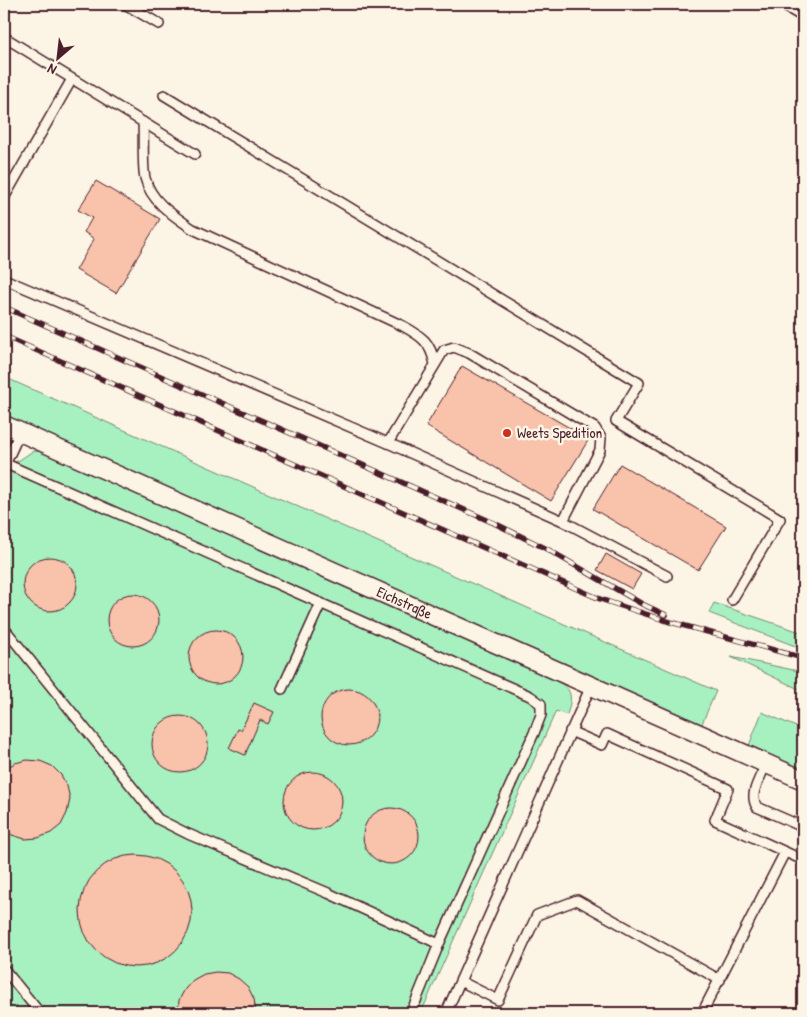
<svg xmlns="http://www.w3.org/2000/svg" width="807" height="1017" font-family="'Patrick Hand',sans-serif">
	<style>
		.green { fill: #a7f1c0; stroke: #788876 }
		.building { fill: #f8c2ab; stroke: #4a1f2b }
		.lines { fill: none; stroke-linecap: round; stroke-linejoin: round }
		.lane-casing { stroke: #4a1f2b; stroke-width: 12 }
		.street-casing { stroke: #4a1f2b; stroke-width: 21 }
		.lane { stroke: #fcf5e5; stroke-width: 9 }
		.street { stroke: #fcf5e5; stroke-width: 18 }
		.rail-casing { stroke: #4a1f2b; stroke-width: 5.5 }
		.rail { stroke: #fcf5e5; stroke-width: 4; stroke-dasharray: 11; stroke-linecap: butt }
		.poi-dot { fill: #c8321e; stroke: #fcf5e5; stroke-width: 2 }
		.labels { text-anchor: middle; stroke-width: 5; stroke-linejoin: round; paint-order: stroke }
		.poi-label { font-size: 15px; fill: #4a1f2b; stroke: #fcf5e5; text-anchor: start }
		.street-label { font-size: 15px; fill: #4a1f2b; stroke: #fcf5e5 }
	</style>
	<rect width="100%" height="100%" fill="#fcf5e5"/>
	<filter id="ink" filterUnits="userSpaceOnUse"><feTurbulence type="fractalNoise" baseFrequency=".02" numOctaves="2"/><feDisplacementMap in="SourceGraphic" scale="10" xChannelSelector="R" yChannelSelector="G"/><feConvolveMatrix kernelMatrix="1 2 1 2 8 2 1 2 1" color-interpolation-filters="sRGB"/></filter>
	<g filter="url(#ink)">
		<!-- green -->
		<path class="green" d="M4,377L716,691L701,726L211,509L55,438L4,417Z
			M4,434L7,445L6,463L18,461L33,451L48,452L545,674C567,688 576,687 567,715L556,711L421,1013H4Z
			M714,603L803,633V649L709,613Z
			M731,657L803,672V691Z
			M762,712L803,730V772L748,748Z"/>
		<!-- building -->
		<path class="building" d="M96,181L160,219L116,293L76,270L94,239L84,232L92,218L78,210Z
			M462,366L589,439L551,501L426,426Z
			M620,464L726,526L698,570L593,509Z
			M606,554L641,574L632,589L597,570Z
			M23 584a27 27 0 1 1 54 0a27 27 0 1 1-54 0Z
			M107 620a26 26 0 1 1 52 0a26 26 0 1 1-52 0Z
			M189 657a27 27 0 1 1 54 0a27 27 0 1 1-54 0Z
			M321 717a28 28 0 1 1 56 0a28 28 0 1 1-56 0Z
			M254,703L274,712L268,724L260,720L245,755L229,748L238,729L241,730Z
			M152 744a28 28 0 1 1 56 0a28 28 0 1 1-56 0Z
			M27,760L40,761L52,766L61,775L67,786L70,799L67,813L61,825L51,833L38,838L25,839L12,835L4,829V769L15,763Z
			M284 801a29 29 0 1 1 58 0a29 29 0 1 1-58 0Z
			M363 836a28 28 0 1 1 56 0a28 28 0 1 1-56 0Z
			M80 911a56 56 0 1 1 112 0a56 56 0 1 1-112 0Z
			M216,972L228,973L239,979L248,987L254,999L256,1013H178L179,1000L185,989L193,980L204,974Z"/>
		<g class="lines">
			<defs>
				<path id="lane" d="M125,4L159,24
					M781,4L803,17
					M4,37L195,154
					M164,95L639,383L616,421L780,519L732,600
					M143,122C144,136 142,165 145,178C151,202 174,216 193,229L403,326C423,337 430,342 435,364
					M4,198L72,79
					M4,279L388,443L563,521L667,576
					M388,443L444,350L454,347L469,353L595,428L601,438L600,450L563,521
					M4,463L530,696L541,704V715L534,733L439,944L411,1013
					M4,467L20,432
					M4,628L158,819L188,834L328,893L439,944
					M282,689L321,603
					M570,731L602,745L607,734L728,789L715,820L803,860
					M766,764C761,777 748,794 757,807L803,827
					M4,969L40,1013
					M460,981L498,1000L537,915L577,900L720,980
					M446,1013L591,686
					M702,1013L785,852"/>
				<g id="street">
					<path id="s1" d="M4,425L803,780"/>
				</g>
			</defs>
			<!-- lane casing -->
			<use href="#lane" class="lane-casing"/>
			<!-- street casing -->
			<use href="#street" class="street-casing"/>
			<!-- lane -->
			<use href="#lane" class="lane"/>
			<!-- street -->
			<use href="#street" class="street"/>
			<defs>
				<path id="rail" d="M4,307L494,523L545,548L642,604L666,615
					M4,336L600,599L667,621L803,658"/>
			</defs>
			<!-- rail casing -->
			<use href="#rail" class="rail-casing"/>
			<!-- rail -->
			<use href="#rail" class="rail"/>
		</g>
	</g>
	<!-- markers -->
	<circle class="poi-dot" cx="507" cy="433" r="5"/>
	<g class="labels">
		<!-- poi labels -->
		<g class="poi-label">
			<text x="517" y="438">Weets Spedition</text>
		</g>
		<!-- street labels -->
		<g class="street-label">
			<text dy="5" stroke="none"><textPath href="#s1" startOffset="438">Eichstraße</textPath></text>
		</g>
	</g>
	<!-- margin -->
	<rect width="807" height="1017" fill="none" stroke="#fcf5e5" stroke-width="20"/>
	<rect x="10" y="10" width="787" height="997" fill="none" stroke="#4a1f2b" stroke-width="2" filter="url(#ink)"/>
	<!-- north arrow -->
	<g transform="translate(58 58) rotate(208)" stroke="#fcf5e5" stroke-width="4" paint-order="stroke">
	<path d="M0-4L9 19L0 12L-9 19Z" fill="#4a1f2b"/>
	<text y="-8" font-size="14" font-weight="bold" text-anchor="middle" fill="#4a1f2b">N</text>
	</g>
</svg>
